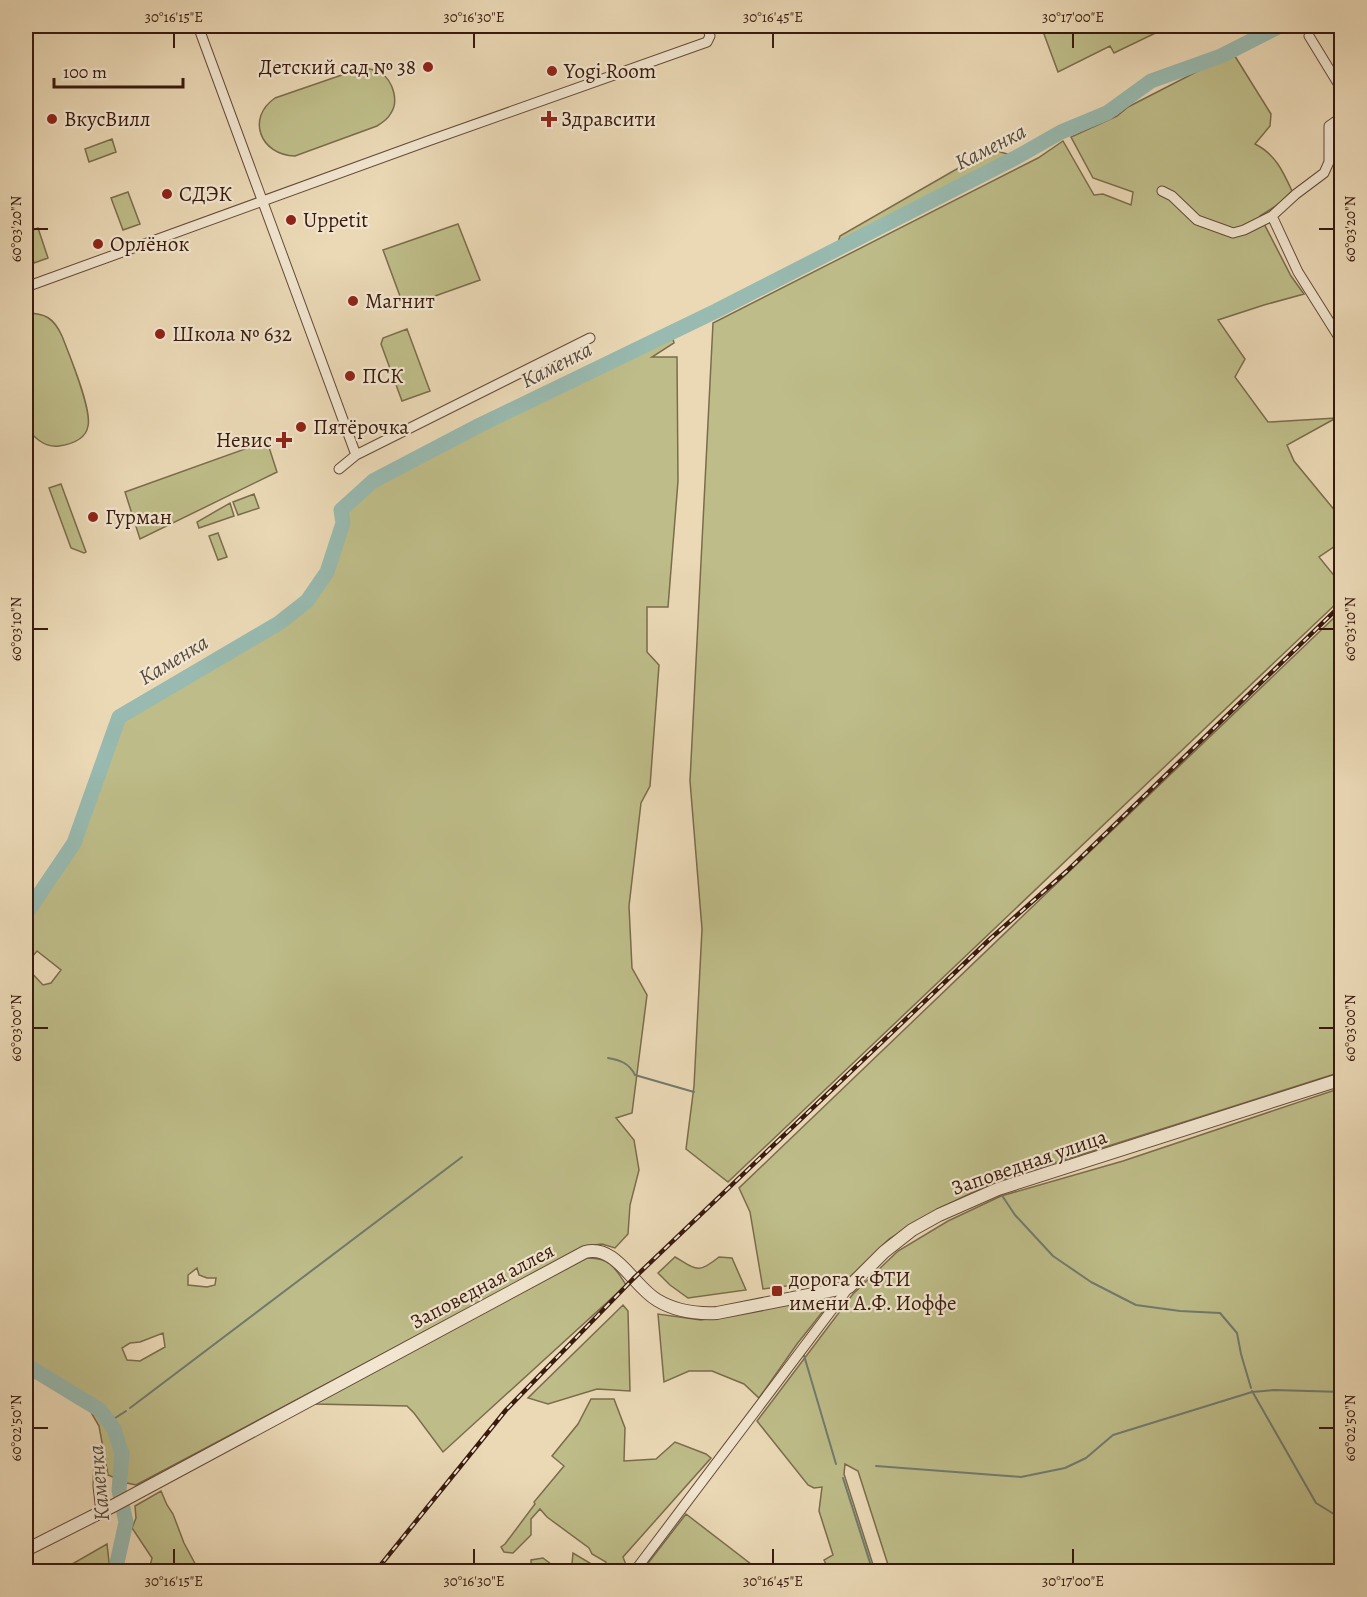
<svg xmlns="http://www.w3.org/2000/svg" width="1367" height="1597" font-family="Alegreya,serif">
	<style>
		.green { fill: #bebd89; stroke: #7b6c4c; stroke-width: 1.5; fill-rule: evenodd }
		.lines { fill: none; stroke-linecap: round; stroke-linejoin: round }
		.stream { stroke: #727a6f; stroke-width: 2 }
		.river { stroke: #98bab0; stroke-width: 15 }
		.minor-casing { stroke: #654a38; stroke-width: 11 }
		.tertiary-casing { stroke: #654a38; stroke-width: 14 }
		.minor { stroke: #f2e6d0; stroke-width: 9 }
		.tertiary { stroke: #f2e6d0; stroke-width: 12 }
		.rail-casing { stroke: #381a0e; stroke-width: 4.5 }
		.rail { stroke: #f2e6d0; stroke-width: 2; stroke-dasharray: 7; stroke-linecap: butt }
		.ticks { fill: none; stroke: #381a0e; stroke-width: 2 }
		.poi-dot { fill: #8f2418; stroke: #f2e6d0; stroke-width: 2 }
		.labels { text-anchor: middle; stroke-width: 4.5; stroke-linejoin: round; paint-order: stroke }
		.poi-label { font-size: 21px; fill: #381a0e; stroke: #f2e6d0; text-anchor: start }
		.street-label { font-size: 21px; fill: #381a0e; stroke: #f2e6d0 }
		.water-label { font-size: 22px; font-style: italic; fill: #554a3f; stroke: #f2e6d0 }
		.neatline { fill: none; stroke: #381a0e; stroke-width: 2 }
		.ticks-label { font-size: 15px; text-anchor: middle; fill: #381a0e }
	</style>
	<rect width="100%" height="100%" fill="#ebd9b6"/>
	<filter id="stains"><feTurbulence type="fractalNoise" baseFrequency=".00333" numOctaves="4"/><feColorMatrix values="0 0 0 0 .2 0 0 0 0 .09 0 0 0 0 .02 0 0 0 .5 -.17"/></filter>
	<radialGradient id="worn" r=".72"><stop offset=".6" stop-color="#630" stop-opacity="0"/><stop offset="1" stop-color="#630" stop-opacity=".3"/></radialGradient>
	<!-- green -->
	<path class="green" d="M1041,26H1170L1114,53L1110,46L1058,72Z
		M1233,53L1271,114L1270,126L1255,144C1275,154 1283,171 1292,191L1279,204L1260,216L1291,276L1304,294L1264,305L1218,320L1245,359L1235,377L1268,422L1336,418L1287,445L1294,461L1341,518V542L1319,557L1336,578L1341,573V599L728,1182L686,1149L694,1086L702,929L690,781L713,323L1038,158L1063,141L1094,195L1103,194L1131,205L1133,192L1093,178L1071,137L1117,116L1128,107Z
		M362,68C369,69 376,69 381,73C393,81 399,101 391,113C388,119 382,123 377,126L295,156C260,155 246,118 275,98Z
		M112,139L116,152L89,162L85,149Z
		M994,150L1017,157L836,249L840,236L955,170Z
		M128,192L140,224L123,230L111,198Z
		M458,224L480,280L404,307L383,250Z
		M38,228L48,258L34,263L26,239V233Z
		M26,313C45,313 54,318 62,336C69,354 92,409 88,426C86,439 72,444 59,446C45,448 32,437 26,425Z
		M407,329L430,391L402,401L381,344L383,338Z
		M671,331L674,343L652,357H677L678,481L668,607H647V652L659,665L650,786L641,803L629,906L632,968L647,995L632,1113L616,1118L634,1140L639,1170L630,1205L628,1234L615,1248L602,1244L586,1246L136,1485L127,1483L108,1475L99,1426L88,1407L26,1369V967L43,985L51,983L61,970L37,951L26,964V923L78,847L120,722L258,640L312,604L327,572L343,523L341,510L373,481L480,425ZM197,1268L199,1275L207,1278H216L215,1285L207,1287L188,1285V1275ZM163,1333L165,1347L140,1361L127,1360L122,1348L130,1343L140,1342Z
		M267,441L277,472L140,539L125,492Z
		M61,484L86,552L84,553L71,548L49,488Z
		M254,494L259,508L238,515L233,502Z
		M230,503L234,516L199,528L197,522Z
		M218,533L227,557L218,560L209,536Z
		M1341,611V1072L995,1182L940,1208L889,1239L849,1278L763,1289L750,1212L739,1188Z
		M1341,1088V1571H890L858,1471L845,1464L844,1474L875,1571H829L824,1560L833,1555L819,1511L822,1487L814,1488L808,1485L757,1421L853,1294L898,1251L948,1221L1001,1196L1123,1161Z
		M675,1257C697,1270 698,1274 719,1257L732,1258L746,1290L688,1298L670,1285L658,1273Z
		M586,1258C609,1257 615,1267 626,1285L443,1452L414,1413L407,1406L315,1404Z
		M820,1299L828,1305L797,1344L759,1398L744,1384L712,1371H689L664,1382L658,1314L701,1320Z
		M623,1305L628,1311L630,1391L597,1389L548,1404L528,1398Z
		M591,1399H614L625,1428L624,1461L656,1459L675,1442L706,1454L711,1458L623,1557L628,1570L627,1571H581L572,1564L573,1553L598,1568L604,1567L606,1562L592,1554L589,1548L547,1517L540,1509L531,1519V1535L513,1553L504,1552L501,1547L505,1544L535,1504L534,1502L564,1466L552,1456L578,1424Z
		M161,1491L167,1505L173,1514L184,1543L199,1571H149L152,1558L132,1528L136,1518L135,1506Z
		M686,1514L760,1571H642Z
		M107,1544L110,1571H60Z
		M543,1558L560,1571H531V1560Z"/>
	<g class="lines">
		<!-- stream -->
		<path class="stream" d="M608,1058C620,1060 629,1063 635,1075L694,1092
			M1001,1194L1015,1215L1053,1256L1091,1282L1136,1305L1180,1311L1220,1313L1237,1333L1241,1354L1251,1388
			M803,1352L836,1464
			M1252,1391L1316,1503L1342,1519
			M130,1408L462,1157
			M109,1422L126,1411
			M876,1466L1021,1477L1065,1468L1086,1458L1113,1435L1252,1392L1274,1390L1342,1392
			M843,1478L873,1572"/>
		<!-- river -->
		<path class="river" d="M26,914L74,843L119,717L279,623L307,601L327,572L343,523L341,510L373,481L480,425L716,311L1017,157L1061,132L1107,113L1151,81L1221,56L1280,26
			M26,1365L100,1410L114,1429L122,1454L119,1490L126,1522L115,1572"/>
		<defs>
			<path id="minor" d="M198,26L356,455
				M1309,36L1342,90
				M1342,117L1329,126V162L1324,173L1296,194L1272,216L1298,272L1342,342
				M1162,191L1172,196L1197,220L1233,233L1244,230L1272,216
				M26,287L428,141L707,42L710,36L707,26
				M339,469L356,455L590,338
				M99,1451L98,1486L101,1512
				M634,1572L849,1287"/>
			<path id="tertiary" d="M26,1550L111,1507L585,1252C616,1244 633,1286 657,1300C675,1311 696,1314 717,1313L849,1287L884,1252L912,1230L939,1215L998,1189L1342,1079"/>
		</defs>
		<!-- minor casing -->
		<use href="#minor" class="minor-casing"/>
		<!-- tertiary casing -->
		<use href="#tertiary" class="tertiary-casing"/>
		<!-- minor -->
		<use href="#minor" class="minor"/>
		<!-- tertiary -->
		<use href="#tertiary" class="tertiary"/>
		<defs>
			<path id="rail" d="M375,1572L506,1410L633,1279L990,939L1067,871L1342,604"/>
		</defs>
		<!-- rail casing -->
		<use href="#rail" class="rail-casing"/>
		<!-- rail -->
		<use href="#rail" class="rail"/>
	</g>
	<!-- ticks -->
	<path class="ticks" d="M174,33V48M474,33V48M773,33V48M1073,33V48M33,229H48M1319,229H1334M33,629H48M1319,629H1334M33,1028H48M1319,1028H1334M33,1428H48M1319,1428H1334M174,1549V1564M474,1549V1564M773,1549V1564M1073,1549V1564"/>
	<!-- markers -->
	<g class="poi-dot">
		<circle cx="428" cy="67" r="6"/>
		<circle cx="552" cy="71" r="6"/>
		<circle cx="52" cy="119" r="6"/>
		<path d="M546 110h6v6h6v6h-6v6h-6v-6h-6v-6h6z"/>
		<circle cx="167" cy="194" r="6"/>
		<circle cx="291" cy="220" r="6"/>
		<circle cx="98" cy="244" r="6"/>
		<circle cx="353" cy="301" r="6"/>
		<circle cx="160" cy="334" r="6"/>
		<circle cx="350" cy="376" r="6"/>
		<circle cx="301" cy="427" r="6"/>
		<path d="M281 431h6v6h6v6h-6v6h-6v-6h-6v-6h6z"/>
		<circle cx="93" cy="517" r="6"/>
		<rect x="771" y="1285" width="12" height="12" rx="3"/>
	</g>
	<g class="labels">
		<!-- poi labels -->
		<g class="poi-label">
			<text x="416" y="74" text-anchor="end">Детский сад № 38</text>
			<text x="564" y="78">Yogi Room</text>
			<text x="64" y="126">ВкусВилл</text>
			<text x="561" y="126">Здравсити</text>
			<text x="179" y="201">СДЭК</text>
			<text x="303" y="227">Uppetit</text>
			<text x="110" y="251">Орлёнок</text>
			<text x="365" y="308">Магнит</text>
			<text x="172" y="341">Школа № 632</text>
			<text x="362" y="383">ПСК</text>
			<text x="313" y="434">Пятёрочка</text>
			<text x="272" y="447" text-anchor="end">Невис</text>
			<text x="105" y="524">Гурман</text>
			<text x="789" y="1286">дорога к ФТИ<tspan x="789" dy="24">имени А.Ф. Иоффе</tspan></text>
		</g>
		<!-- street labels -->
		<g class="street-label">
			<text transform="translate(1029 1162) rotate(-19)" y="7">Заповедная улица</text>
			<text transform="translate(482 1286) rotate(-28)" y="7">Заповедная аллея</text>
		</g>
		<!-- water labels -->
		<g class="water-label">
			<text transform="translate(990 146) rotate(-27)" y="8">Каменка</text>
			<text transform="translate(556 364) rotate(-27)" y="8">Каменка</text>
			<text transform="translate(173 659) rotate(-31)" y="8">Каменка</text>
			<text transform="translate(98 1483) rotate(-95)" y="8">Каменка</text>
		</g>
	</g>
	<!-- margin -->
	<rect width="1367" height="1597" fill="none" stroke="#ebd9b6" stroke-width="66"/>
	<!-- scale -->
	<path d="M54 78v9h129v-9" fill="none" stroke="#381a0e" stroke-width="3"/>
	<text x="63" y="78" font-size="18" fill="#381a0e" stroke="#f2e6d0" stroke-width="4.5" paint-order="stroke">100 m</text>
	<rect x="33" y="33" width="1301" height="1531" class="neatline"/>
	<g class="ticks-label">
		<text x="174" y="22">30°16'15"E</text>
		<text x="474" y="22">30°16'30"E</text>
		<text x="773" y="22">30°16'45"E</text>
		<text x="1073" y="22">30°17'00"E</text>
		<text transform="translate(16 229) rotate(-90)" y="5">60°03'20"N</text>
		<text transform="translate(1350 229) rotate(-90)" y="5">60°03'20"N</text>
		<text transform="translate(16 629) rotate(-90)" y="5">60°03'10"N</text>
		<text transform="translate(1350 629) rotate(-90)" y="5">60°03'10"N</text>
		<text transform="translate(16 1028) rotate(-90)" y="5">60°03'00"N</text>
		<text transform="translate(1350 1028) rotate(-90)" y="5">60°03'00"N</text>
		<text transform="translate(16 1428) rotate(-90)" y="5">60°02'50"N</text>
		<text transform="translate(1350 1428) rotate(-90)" y="5">60°02'50"N</text>
		<text x="174" y="1586">30°16'15"E</text>
		<text x="474" y="1586">30°16'30"E</text>
		<text x="773" y="1586">30°16'45"E</text>
		<text x="1073" y="1586">30°17'00"E</text>
	</g>
	<rect width="100%" height="100%" filter="url(#stains)"/>
	<rect width="100%" height="100%" fill="url(#worn)"/>
</svg>
